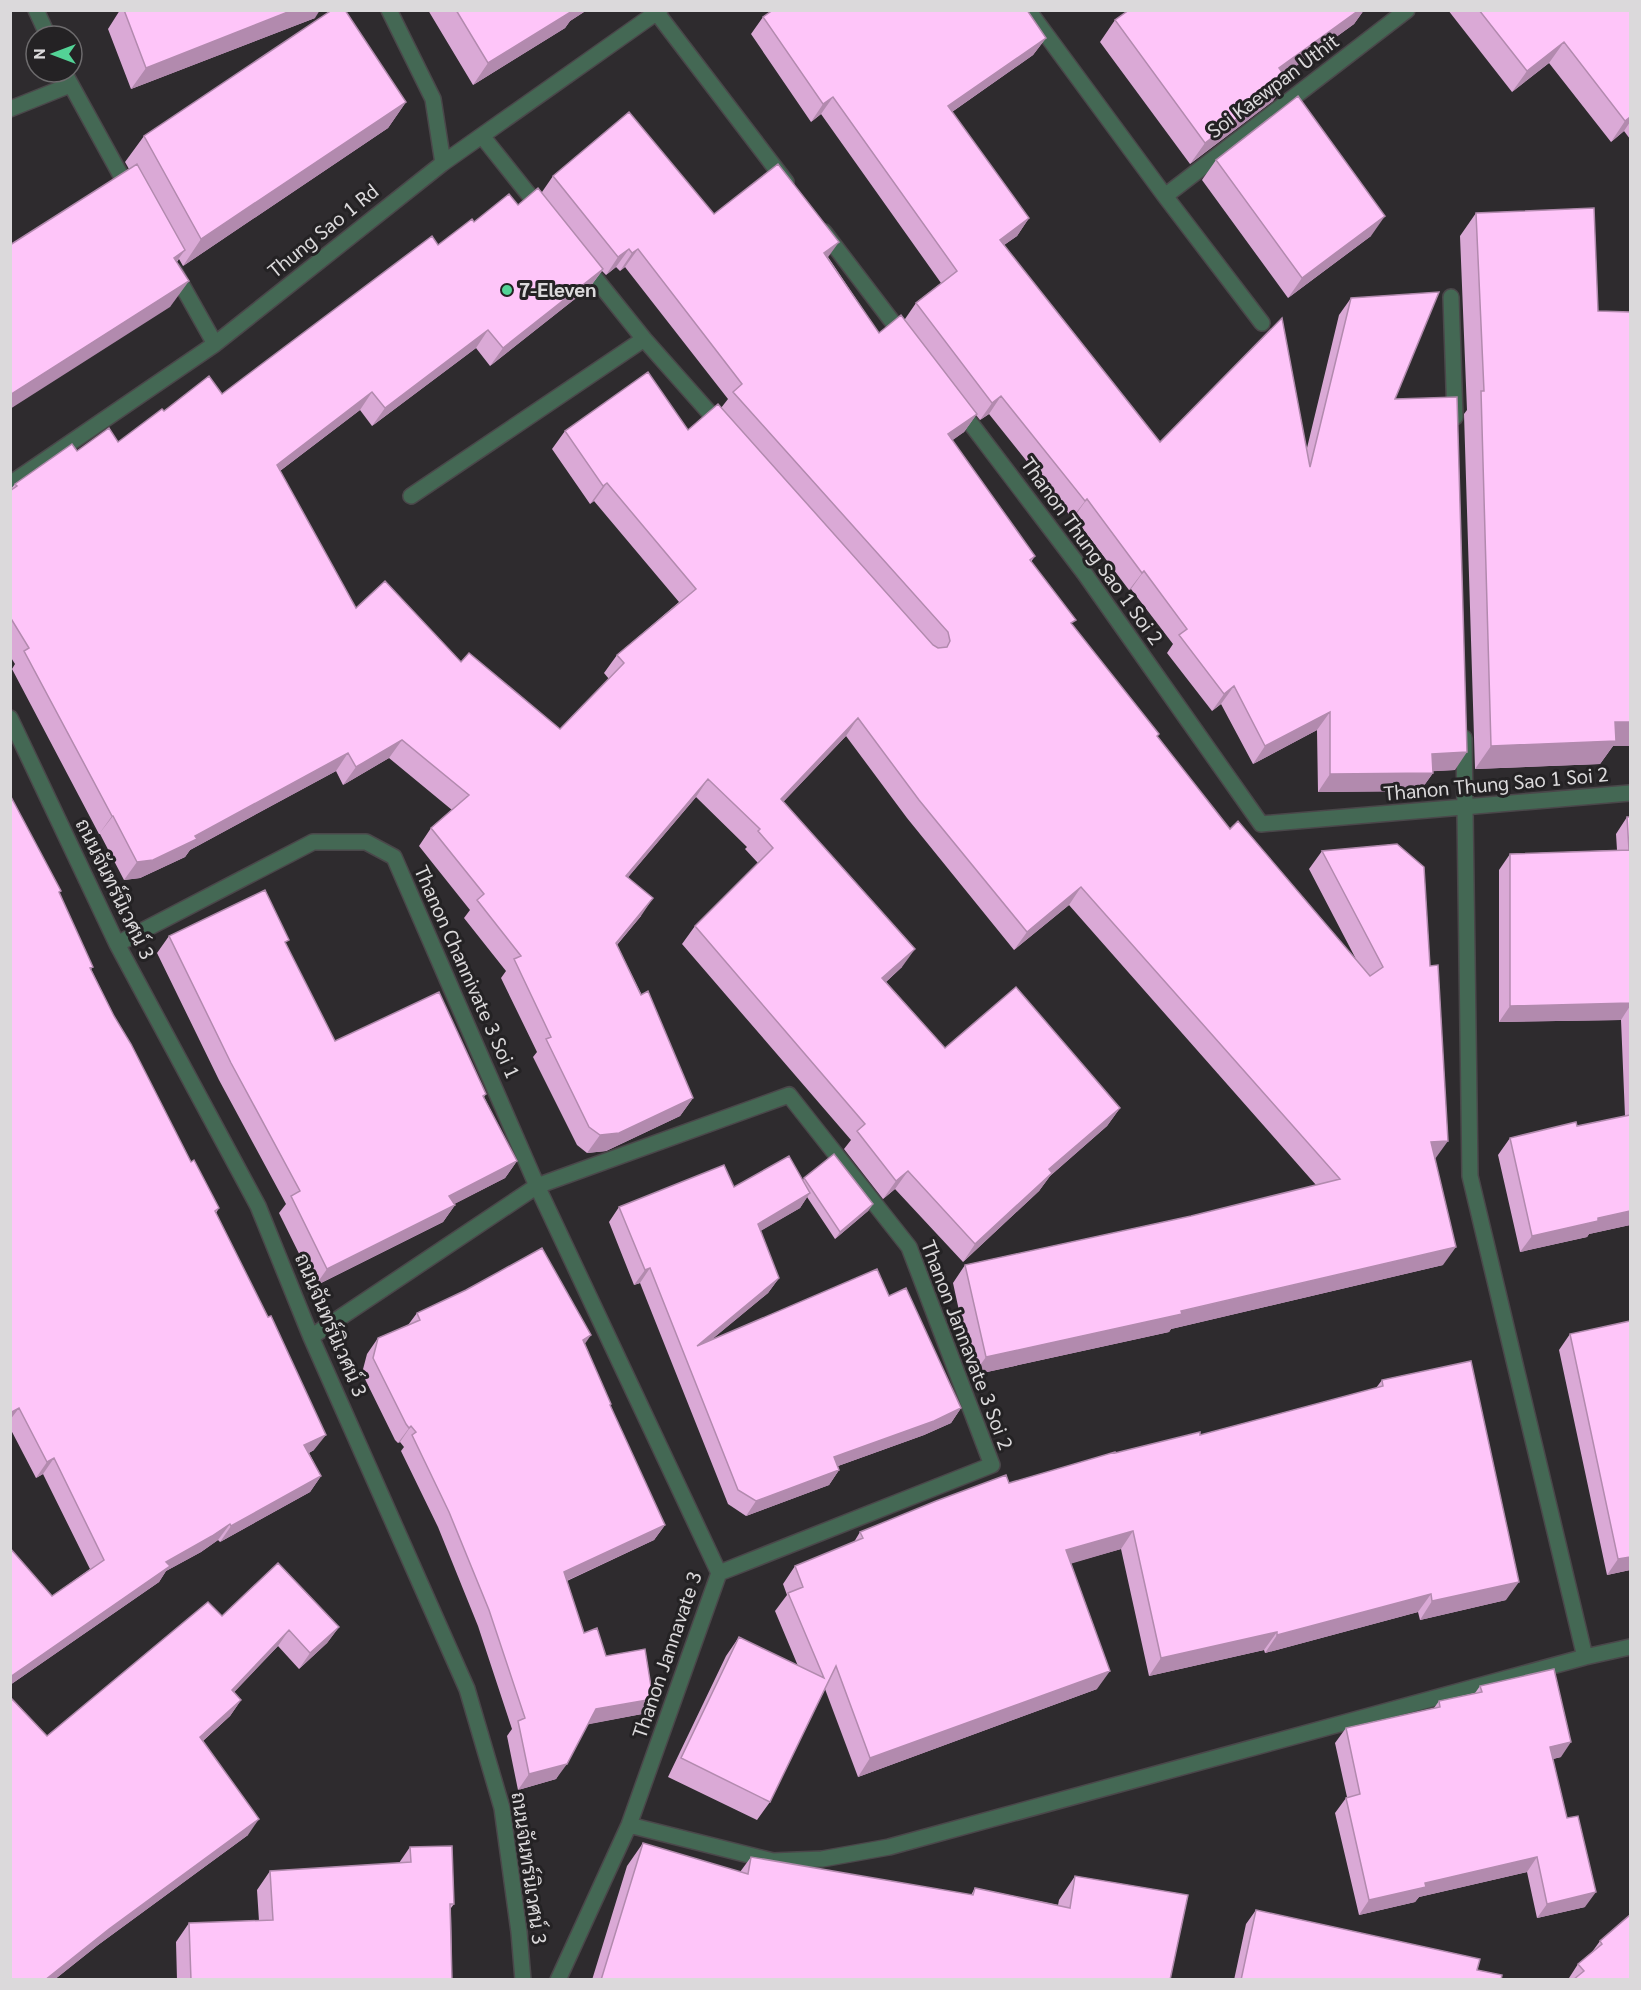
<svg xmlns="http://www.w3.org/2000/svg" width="1641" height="1990" font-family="Georgia,Sarabun,serif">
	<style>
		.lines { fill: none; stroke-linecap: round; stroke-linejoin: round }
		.minor-casing { stroke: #4a474a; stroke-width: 18 }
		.minor { stroke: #446854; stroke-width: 15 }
		.wall { fill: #daa9d6; fill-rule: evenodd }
		.shaded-wall { fill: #b28aae }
		.building { fill: #fec5f9; stroke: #b28aae; stroke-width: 1.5 }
		.poi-dot { fill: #53d396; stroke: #242224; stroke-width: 2 }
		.labels { text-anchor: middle; stroke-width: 6; stroke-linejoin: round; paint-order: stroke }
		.street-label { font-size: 20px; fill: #dbd9db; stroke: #242224 }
		.poi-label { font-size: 20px; font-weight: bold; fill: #dbd9db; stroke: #242224; text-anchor: start }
	</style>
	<rect width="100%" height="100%" fill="#2e2b2e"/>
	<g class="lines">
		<defs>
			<path id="minor" d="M36,10L48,36
				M389,10L433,99L443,163
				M1028,10L1165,196L1262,323
				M657,13L786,182
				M64,72L130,192
				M10,109L70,85
				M482,136L542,211
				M1165,196L1407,10
				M824,232L904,337
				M583,263L644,339L723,428
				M174,271L215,344
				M1451,297L1455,417
				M959,408L1085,574L1261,824L1630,793
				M10,484L215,344L443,163L660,10
				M411,496L644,339
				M10,718L117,944L258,1206L311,1337L467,1689L502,1808L519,1932L523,1980
				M1464,738L1470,1176L1585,1657
				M117,944L313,842H366L394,857L537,1186L719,1573L629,1825L558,1980
				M311,1337L537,1186L789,1095L909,1247L992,1465L719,1573
				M629,1825L773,1861L822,1859L889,1847L1585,1657L1630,1647"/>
		</defs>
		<!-- minor casing -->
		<use href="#minor" class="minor-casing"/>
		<!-- minor -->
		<use href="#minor" class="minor"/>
	</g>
	<!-- wall -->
	<path class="wall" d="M120,10H124L315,18L131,89L108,29Z
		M428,10H587L570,21L565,28L473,85Z
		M1129,10H1364L1354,24L1284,75L1273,101L1190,164L1100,42L1115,20Z
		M1448,10H1630V139L1624,131L1611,142L1549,63L1512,92Z
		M763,17L1046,38L1033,55L952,112L1029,218L1017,236L1004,245L1160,442L1307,448L1339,315L1351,298L1395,399L1455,770L1433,771V773L1420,791L1318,792L1317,730L1253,764L1221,704L1212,711L1167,653L1173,644L1131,589L1129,590L1074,517L1072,518L989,414L980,420L976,415L964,432L952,440L1035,556L1031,562L1072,625L1159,734L1157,737L1230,829L1358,963L1309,869L1322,851L1397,844L1435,1159L1443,1265L1171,1329L1169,1332L973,1375L953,1283L965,1265L1191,1216L1316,1185L1069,905L1014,950L907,818L846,736L783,802L902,967L886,982L945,1048L1120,1108L1107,1126L1050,1176L1039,1191L963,1262L895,1189L883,1199L844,1149L851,1140L682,944L695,926L758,863L745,849L747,847L696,797L628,877L641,916L617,945L693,1098L680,1116L606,1151L587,1153L577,1145L533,1057L537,1052L501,978L506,971L464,918L470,910L419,846L431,828L452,810L389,758L343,785L336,771L190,850L185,857L140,878L124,880L100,834H99L12,669L15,664L10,656V490L15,484L77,451L118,442L164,411L222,394L438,245L474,222L518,205L542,192L553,176L714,214L828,257L879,333L905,319L916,303L941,283L821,114L811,122L751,34ZM616,267L620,271L625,267L728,399L721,408L688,430L565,431L552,449L590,504L594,501L679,602L617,655L604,673L609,679L560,729L461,662L356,608L280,471L360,410L372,426L476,348L490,366L590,287L602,271L606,275Z
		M406,102L388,128L183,266L179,259L177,262L170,307L129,169L125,162L144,136Z
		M1216,160L1371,236L1288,298L1202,180Z
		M1476,213L1598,311L1630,746H1613L1600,764L1475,769L1464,414L1467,410L1460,236Z
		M10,795L59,893L93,967L91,969L114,1016L191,1162L219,1208L216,1213L314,1450L309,1453L321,1476L310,1492L220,1542L218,1540L201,1552L166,1571L159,1582L10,1685V1548L52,1596L90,1569L43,1474L36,1478L10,1428Z
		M1627,817H1630V1225L1589,1234L1587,1237L1520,1252L1498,1155L1510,1138L1577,1126L1625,1116L1621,1020L1499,1022V870L1510,854L1617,850L1616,834Z
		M169,936L286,944L335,1041L486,1094L484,1097L517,1161L505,1178L454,1204L455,1205L443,1222L315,1286L279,1213L286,1204L219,1080L157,953Z
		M804,1178L873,1204L868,1211L835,1239L807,1197L800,1208L760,1231L779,1278L768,1293L712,1339L889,1296L961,1408L951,1423L924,1435L838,1466L839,1470L829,1485L746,1516L728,1504L640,1283L634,1285L609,1222L619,1207L734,1187L803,1180Z
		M417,1313L585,1344L610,1406L665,1525L654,1540L567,1581L584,1633L606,1656L653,1699L642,1714L588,1724L556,1779L518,1790L507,1736L512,1729L478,1626L438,1527L401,1451L404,1447L400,1442L398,1443L395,1440L362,1373L367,1354L378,1338L408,1325Z
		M1570,1334L1630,1570L1607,1575L1559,1350Z
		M1382,1380L1506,1600L1420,1620L1418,1612L1265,1653L1264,1650L1149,1676L1121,1549L1071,1563L1097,1689L858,1777L825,1689L770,1802L757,1820L668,1777L726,1656L739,1637L798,1666L775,1611L787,1595L783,1584L795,1566L854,1542L860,1532L1009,1483L1115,1453L1200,1435L1376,1388Z
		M222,1616L339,1627L327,1643L299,1669L278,1646L234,1692L241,1700L230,1716L203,1741L248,1835L98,1945L54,1980H10L47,1736Z
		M1480,1686L1561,1757L1553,1759L1585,1907L1537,1918L1527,1872L1419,1897L1415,1902L1359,1915L1335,1813L1346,1798L1347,1797L1335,1743L1346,1728L1434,1708L1439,1701L1475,1693Z
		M643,1843L740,1872L751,1857L971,1895L975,1888L1058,1905L1059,1900L1075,1876L1170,1980H592L627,1866Z
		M410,1847L454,1904L451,1908L452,1980H177L176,1942L189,1923L259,1921L257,1890L270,1871L399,1863Z
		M1256,1910L1477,1970L1501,1980H1234L1246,1924Z
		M1600,1941L1630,1980H1570L1569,1978L1578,1964L1592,1952Z"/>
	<!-- shaded-wall -->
	<path class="shaded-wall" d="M293,10H320L315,18L131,89L146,68Z
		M574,10H587L570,21L565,28L473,85L488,63Z
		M1359,10H1364L1354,24L1264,89L1279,68Z
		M1046,38L1033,55L936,123L948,106Z
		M1564,42L1549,63L1512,92L1527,71Z
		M1288,80L1273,101L1190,164L1205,143Z
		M833,97L821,114L811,122L823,104Z
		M406,102L388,128L183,266L201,239Z
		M1630,117V122L1624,131L1611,142L1625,121Z
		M1385,216L1371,236L1288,298L1302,278Z
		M1029,218L1017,236L987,257L1000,240Z
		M839,242L826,260L824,253Z
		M629,249L616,267L606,275L618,257Z
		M638,249L625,267L620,271L632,253Z
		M185,250L166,276L174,258Z
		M603,269L590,287L490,366L503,348Z
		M189,281L170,307L10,409V395Z
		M488,330L476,348L372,426L385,408Z
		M372,392L360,410L264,483L277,465Z
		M1001,396L989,414L980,420L992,403Z
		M977,414L964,432L935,453L948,434Z
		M607,483L594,501L590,504L603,486Z
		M1087,499L1074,517L1072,518L1085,501Z
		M1144,571L1131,589L1129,590L1142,573Z
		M1234,686L1221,704L1212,711L1224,694Z
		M1330,712L1317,730L1253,764L1265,746Z
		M858,718L846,736L769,817L781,799Z
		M1615,722H1630V746H1613L1600,764L1475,769L1491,746Z
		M402,740L389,758L343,785L356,767Z
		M1467,752L1455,770L1420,772L1432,754Z
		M348,753L336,771L190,850L185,857L140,878L124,880L137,862L195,836Z
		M1433,773L1420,791L1318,792L1330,774Z
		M708,779L696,797L614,894L626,876Z
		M112,816H113L99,834Z
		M1081,887L1069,905L1014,950L1027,932Z
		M653,898L641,916L603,961L616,943Z
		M915,949L902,967L870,996L882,978Z
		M1630,1003V1006L1621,1020L1499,1022L1510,1006Z
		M693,1098L680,1116L606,1151L587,1153L600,1135Z
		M1120,1108L1107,1126L1050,1176L1039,1191L963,1262L975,1244L1049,1169Z
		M1448,1141L1435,1159L1418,1160L1431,1142Z
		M517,1161L505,1178L437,1213L449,1196Z
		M908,1171L895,1189L883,1199L896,1181Z
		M810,1193L800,1208L747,1239L758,1224Z
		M873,1204L868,1211L835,1239L840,1232Z
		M455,1205L443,1222L315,1286L327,1269Z
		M1630,1211V1225L1589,1234L1587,1237L1520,1252L1532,1236L1598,1218Z
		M1456,1247L1443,1265L1171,1329L1169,1332L973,1375L986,1357Z
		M650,1268L640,1283L634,1285L645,1270Z
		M779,1278L768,1293L686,1361L697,1346Z
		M591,1335L580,1351L583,1340Z
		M19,1408L10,1420V1413Z
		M961,1408L951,1423L924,1435L824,1471L834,1457Z
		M411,1426L400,1442L398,1443L409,1428Z
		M326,1435L314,1450L293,1461L304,1445Z
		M54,1458L43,1474L36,1478L47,1462Z
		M839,1470L829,1485L746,1516L756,1501Z
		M321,1476L310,1492L220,1542L231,1526Z
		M230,1524L218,1540L201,1552L166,1571L159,1582L10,1685V1677L166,1562Z
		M665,1525L654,1540L553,1587L564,1572Z
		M1133,1531L1121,1549L1053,1569L1066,1550Z
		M1630,1557V1570L1607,1575L1618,1559Z
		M1519,1582L1506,1600L1420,1620L1432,1601Z
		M1431,1594L1418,1612L1265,1653L1277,1635Z
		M339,1627L327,1643L299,1669L310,1653Z
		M289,1630L278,1646L221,1706L232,1690Z
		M1277,1632L1264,1650L1149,1676L1161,1658Z
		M1110,1671L1097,1689L858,1777L870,1758Z
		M653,1699L642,1714L585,1725L596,1709Z
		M241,1700L230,1716L189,1753L200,1737Z
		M1571,1742L1561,1757L1540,1762L1550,1747Z
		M567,1764L556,1779L518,1790L529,1774Z
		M259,1819L248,1835L98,1945L54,1980H45L109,1929Z
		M1537,1857L1527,1872L1419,1897L1415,1902L1359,1915L1369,1900L1425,1883Z
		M1596,1892L1585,1907L1537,1918L1547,1904Z"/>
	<!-- building -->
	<path class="building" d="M124,10H293L146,68Z
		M332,10H345L406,102L201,239L144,136Z
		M456,10H574L488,63Z
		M773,10H1027L1046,38L948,106L1029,218L1000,240L1160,442L1282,318L1310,467L1351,298L1439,292L1395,399L1457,397L1467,752L1432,754L1433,773L1330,774V712L1265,746L1234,686L1224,694L1179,635L1187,629L1144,571L1142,573L1087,499L1085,501L1001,396L992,403L916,303L957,271L833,97L823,104L763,17Z
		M1129,10H1359L1279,68L1288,80L1205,143L1115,20Z
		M1479,10H1630V117L1625,121L1564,42L1527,71Z
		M1298,96L1385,216L1302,278L1216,160Z
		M629,112L714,214L778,164L839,242L824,253L879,333L901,315L977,414L948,434L1035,556L1030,560L1076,620L1071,623L1159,734L1157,736L1230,829L1238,821L1370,976L1383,967L1322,851L1397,844L1424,867L1430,966L1438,965L1448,1141L1431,1142L1456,1247L1181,1311L1182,1314L986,1357L965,1265L1191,1216L1340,1179L1081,887L1027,932L919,800L858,718L781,799L915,949L882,978L945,1048L1016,987L1120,1108L1049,1169L1052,1173L975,1244L908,1171L896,1181L857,1131L865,1124L695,926L773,848L758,831L760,829L708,779L626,876L653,898L616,943L641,995L648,991L693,1098L619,1133L600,1135L589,1127L546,1039L551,1037L514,959L521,956L477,900L484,894L431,828L469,795L402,740L356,767L348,753L195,836L197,839L153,860L137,862L113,816H112L24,651L29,648L10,617V491L17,486L15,484L72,444L77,451L109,428L118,442L162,409L164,411L209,376L222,394L432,236L438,245L472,219L474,222L509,194L518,205L538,188L603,269L503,348L488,330L385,408L372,392L277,465L356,608L385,581L461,662L469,653L560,729L624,663L617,655L696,589L607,483L603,486L565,431L648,372L688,430L718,404L933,645L938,648L947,647L950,641L948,632L733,392L742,384L638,249L632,253L629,249L618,257L553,176Z
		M137,164L185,250L174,258L189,281L10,395V245Z
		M1594,208L1598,311L1630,312V722H1615L1616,741L1491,746L1481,391H1484L1476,213Z
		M10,795L61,891L59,892L93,967L90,968L114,1016L131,1044L191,1162L194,1160L219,1208L215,1211L268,1317L271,1316L326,1435L304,1445L321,1476L231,1526L230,1524L212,1536L166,1562L170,1566L10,1677V1548L52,1596L104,1560L54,1458L47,1462L19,1408L10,1413Z
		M1627,817H1630V1003L1510,1006V854L1629,850Z
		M265,890L289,940L285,942L335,1041L439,992L486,1094L483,1096L517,1161L449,1196L455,1205L327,1269L291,1196L300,1191L231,1063L169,936Z
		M1630,1115V1211L1598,1218V1221L1532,1236L1510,1138L1576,1122L1577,1126Z
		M834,1154L873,1204L840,1232L804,1178Z
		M789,1156L810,1193L758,1224L779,1278L697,1346L877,1269L889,1296L906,1288L961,1408L934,1421L834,1457L839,1470L756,1501L738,1490L650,1268L645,1270L619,1207L724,1165L734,1187Z
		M542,1248L591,1335L583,1340L611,1404L610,1405L665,1525L564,1572L584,1633L597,1628L606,1656L645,1649L653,1699L596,1709L567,1764L529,1774L518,1721L525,1718L489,1610L449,1512L412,1435L416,1432L411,1426L409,1428L406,1424L373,1358L378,1338L420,1320L417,1313L466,1290Z
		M1630,1321V1557L1618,1559L1570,1334Z
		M1471,1361L1519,1582L1432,1601L1431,1594L1277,1635V1632L1161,1658L1133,1531L1066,1550L1110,1671L870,1758L836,1666L770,1802L681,1758L739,1637L824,1678L788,1593L803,1587L795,1566L863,1538L860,1532L936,1501L1006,1475L1009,1483L1115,1452V1453L1200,1432V1435L1383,1386L1382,1380Z
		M278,1563L339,1627L310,1653L289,1630L232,1690L241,1700L200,1737L259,1819L109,1929L45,1980H10V1697L47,1736L208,1602L222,1616Z
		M1554,1669L1571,1742L1550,1747L1567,1818L1578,1816L1596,1892L1547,1904L1537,1857L1425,1883L1426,1887L1369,1900L1346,1798L1360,1794L1346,1728L1440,1707L1439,1701L1482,1692L1480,1686Z
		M643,1843L748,1874L751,1857L973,1895L975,1888L1070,1908L1075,1876L1188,1895L1170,1980H601Z
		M452,1846L454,1904H450L452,1980H191L189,1923L273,1920L270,1871L411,1862L410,1847Z
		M1256,1910L1480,1959L1477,1970L1502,1975L1501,1980H1241Z
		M1630,1915V1980H1573L1584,1971L1578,1964L1602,1944L1600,1941Z"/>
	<!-- markers -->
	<circle class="poi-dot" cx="507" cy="290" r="6"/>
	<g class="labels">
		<!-- street labels -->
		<g class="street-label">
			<text transform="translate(1273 86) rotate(-37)" y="7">Soi Kaewpan Uthit</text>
			<text transform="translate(323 231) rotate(-39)" y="7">Thung Sao 1 Rd</text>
			<text transform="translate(1092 551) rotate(54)" y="7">Thanon Thung Sao 1 Soi 2</text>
			<text transform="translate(1496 784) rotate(-5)" y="7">Thanon Thung Sao 1 Soi 2</text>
			<text transform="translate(115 889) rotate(64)" y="7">ถนนจันทร์นิเวศน์ 3</text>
			<text transform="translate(467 972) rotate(66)" y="7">Thanon Channivate 3 Soi 1</text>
			<text transform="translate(331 1325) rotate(67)" y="7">ถนนจันทร์นิเวศน์ 3</text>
			<text transform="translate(967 1345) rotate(69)" y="7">Thanon Jannavate 3 Soi 2</text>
			<text transform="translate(667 1655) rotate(-71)" y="7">Thanon Jannavate 3</text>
			<text transform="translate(529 1868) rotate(82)" y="7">ถนนจันทร์นิเวศน์ 3</text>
		</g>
		<!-- poi labels -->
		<g class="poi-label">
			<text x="519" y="297">7-Eleven</text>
		</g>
	</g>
	<!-- border -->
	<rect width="1641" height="1990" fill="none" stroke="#dbd9db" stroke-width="24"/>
	<!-- north arrow -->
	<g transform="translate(54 54) rotate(270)"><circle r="28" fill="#242224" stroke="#6d6b6d" stroke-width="1.5"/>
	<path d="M0-4.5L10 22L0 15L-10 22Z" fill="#53d396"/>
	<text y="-9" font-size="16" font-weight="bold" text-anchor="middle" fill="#dbd9db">N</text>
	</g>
</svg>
